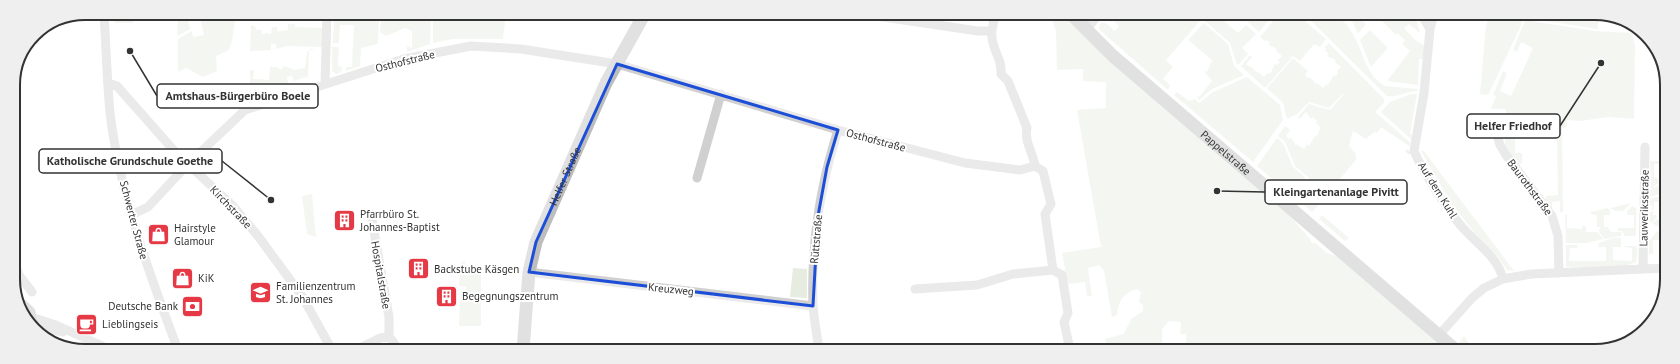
<svg xmlns="http://www.w3.org/2000/svg" width="1680" height="364" font-family="'PT Sans',sans-serif">
	<style>
		.green { fill: #e6ecdf }
		.lines { fill: none; stroke-linecap: round; stroke-linejoin: round }
		.stream { stroke: #cfe2ee; stroke-width: 2.5 }
		.street { stroke: #d0d0d0; stroke-width: 9 }
		.secondary { stroke: #bdbdbd; stroke-width: 13 }
		.marked { fill: none; stroke: #1d4ed8; stroke-width: 3; stroke-linejoin: round }
		.labels { text-anchor: middle; stroke-width: 4; stroke-linejoin: round; paint-order: stroke }
		.street-label { font-size: 11px; fill: #333; stroke: #fff }
		.poi-label { font-size: 11px; fill: #333; stroke: #fff; text-anchor: start }
		.rim { fill: none; stroke: #333; stroke-width: 2 }
		.leader { fill: none; stroke: #333; stroke-width: 1.5 }
		.callout-dot { fill: #333; stroke: #fff; stroke-width: 1.5 }
		.callout { fill: #fff; stroke: #333; stroke-width: 1.5 }
		.callout-label { font-size: 12px; text-anchor: middle; font-weight: bold; fill: #333 }
	</style>
	<rect width="100%" height="100%" fill="#fff"/>
	<!-- green -->
	<path class="green" d="M115,13H121V15L166,13L167,15L145,17L143,15L135,18L133,23H115Z
		M199,13H247V15L236,14L232,41L229,50L216,56L217,71L203,77L186,68L178,72V39L190,32L192,31L193,37L204,35Z
		M344,13L363,15L364,13H385V17H344Z
		M398,13H431L430,44L407,52V46L412,48V31L405,28L386,36L380,32L381,21L396,20Z
		M433,13H506L503,39H453L433,43Z
		M1050,14H1064L1088,39L1290,216L1311,240L1310,241L1313,244L1314,242L1327,253L1339,257L1449,351H1186V334H1180L1181,322L1169,321L1162,329V348L1177,351L1082,350L1106,346L1105,339L1124,334L1131,319L1143,311V305L1139,302L1141,292L1137,289C1123,293 1118,301 1117,315L1112,317L1104,271L1099,265L1088,268L1092,296H1087L1085,282L1068,284L1062,253L1101,247L1077,110L1106,108V82L1083,81V69L1057,70L1056,31Z
		M1107,14H1206L1166,60L1173,67L1163,79L1170,85L1168,90L1101,31L1099,28L1101,22L1106,23L1115,31L1119,26Z
		M1210,14H1231L1224,21L1238,33L1246,25L1256,34L1242,48L1248,54L1239,64L1237,65L1230,43L1205,21Z
		M1239,14H1274L1259,32Z
		M1279,14H1297L1326,39L1320,47L1314,44L1300,61L1293,56L1266,87H1264L1241,66L1250,55L1252,57L1246,64L1250,67L1251,66L1257,73L1258,72L1264,77L1268,73L1270,74L1275,64L1277,65L1280,62L1278,60L1282,56L1276,51L1277,49L1269,45L1270,43L1267,40L1265,41L1260,37Z
		M1312,14H1336L1335,15C1340,19 1346,23 1349,28C1363,46 1363,74 1385,86L1418,89L1417,91C1407,91 1397,98 1387,96L1309,19L1313,17Z
		M1381,14L1415,15L1420,33L1409,24L1404,28L1414,39L1425,46V59H1419L1418,85L1387,81L1410,51L1402,44L1405,40L1397,33L1396,35L1381,20L1384,16Z
		M1490,14H1524L1520,28L1488,95L1480,94L1486,26Z
		M1526,14H1598V29L1525,18Z
		M181,15H187L190,29L177,36L178,20L180,19Z
		M1356,15L1366,24L1358,34L1352,21Z
		M334,19L379,20L378,44L361,48L360,66L346,71V67H352L354,25H340L339,43H333Z
		M1525,20L1595,31L1632,33L1635,46L1634,119L1609,117L1580,121L1567,120V127L1562,128L1563,212H1560V201L1552,202V209L1545,200L1546,196L1558,195L1557,127H1551L1550,121H1535V117H1520L1519,134L1515,135V153H1522V163L1519,165C1515,161 1510,155 1507,150C1502,139 1507,122 1506,109H1491L1496,96L1493,95L1503,71L1507,73L1500,91L1511,96L1533,48L1521,42L1517,52L1513,50Z
		M1204,23L1228,44L1234,66L1244,75L1212,89L1199,100L1197,96L1199,97L1212,81L1203,70L1207,72L1212,60L1188,40Z
		M288,24H295V27L323,28L322,47L287,46L276,49V44H271V50L250,51L251,25L255,26L256,30H262V34L269,33V34H271L272,27H277V31L288,30Z
		M1370,30L1388,48L1371,67L1360,40Z
		M1329,43L1384,99V103L1375,112L1411,143L1409,146L1381,127L1377,133L1374,132L1366,139L1353,131L1349,146L1356,154V160L1312,212L1257,166L1277,138L1283,143L1293,167L1305,177L1301,182L1286,181L1309,200L1321,186L1318,184L1317,185L1295,166L1285,142L1278,136L1285,126L1290,130L1286,136L1289,139L1290,137L1296,145L1297,144L1304,149L1307,144L1309,146L1315,136L1316,137L1319,133L1318,132L1321,128L1316,123L1317,121L1313,117L1311,119L1306,112L1300,119L1298,117L1309,104L1330,110L1344,94H1343L1329,108L1309,102L1297,114L1287,119L1283,103L1267,88L1293,58L1308,71L1305,75L1308,78L1310,77L1316,84L1317,83L1323,88L1327,84L1328,85L1334,75L1336,76L1338,73L1337,71L1341,67L1335,62L1336,60L1327,56L1329,54L1325,51L1327,49L1324,48Z
		M332,47H339L338,66L342,67L341,72L336,74L332,71Z
		M311,49H315L309,51L308,77L306,76L305,69L306,77L294,81L292,76L287,77L289,88L270,94L269,90H265V92L267,95L250,99V70H254L253,79L269,80L270,67H277L281,70L284,66L295,70L305,68L307,52Z
		M1247,77L1280,105L1283,120L1253,162L1174,95L1177,92L1189,101L1195,99L1199,103L1213,92Z
		M1411,94H1417L1410,133L1413,137V141L1381,112L1390,102Z
		M1421,151H1424L1426,154L1514,271L1507,270L1498,257L1479,238L1451,203Z
		M1650,161H1663L1662,164H1654V177H1657L1659,183L1651,189Z
		M1666,182V192L1650,197L1649,190Z
		M312,194L316,237L307,234L302,196Z
		M1660,196L1662,202H1654L1653,215H1656L1657,218L1651,223L1649,221V212H1652V205H1649V199Z
		M1631,203L1623,211H1615L1610,208Z
		M1632,206L1636,208V236H1624L1623,231H1618V228H1634V215H1627V211Z
		M1608,208L1610,211V215H1604V227H1608L1611,232H1621V236L1605,239L1599,232L1600,227H1597V215L1591,214V212Z
		M1322,215L1349,238L1345,241L1319,219Z
		M1565,215H1567V228L1582,229V226H1586V232H1597L1604,239L1586,243H1566Z
		M1659,219H1666V231L1652,223Z
		M1657,231L1661,233V240H1653V254H1649V241Z
		M1613,238H1621V247H1613V260L1632,261V248L1624,247V246H1636L1638,250L1636,262L1628,265V267H1566V245H1578L1577,248H1570L1569,261H1606V247H1598L1599,243Z
		M465,261L464,268H481V326H459L460,301H465L466,287L459,286L460,273H449L448,265L461,266V262Z
		M793,268L807,269V298L790,297Z
		M1464,336L1475,351H1467L1459,342Z"/>
	<g class="lines">
		<!-- stream -->
		<path class="stream" d="M1407,151L1409,153"/>
		<!-- street -->
		<path class="street" d="M104,13C106,46 107,80 110,113C120,195 149,273 178,350
			M863,14L978,31H991
			M996,14C993,24 990,33 993,43C996,56 1002,60 1001,74L1008,81L1027,128C1024,141 1033,153 1035,166L1043,171L1051,204L1045,214L1053,270L1062,275L1068,313L1064,322L1070,350
			M1421,14L1430,29
			M1434,14L1430,29L1424,93L1414,151C1423,172 1447,209 1462,227C1476,243 1498,257 1503,279
			M1086,30L1099,14
			M108,83L117,86L177,154L232,205L258,236L302,296L332,350
			M325,84L327,13
			M1495,127L1500,145L1506,155L1552,216L1558,236L1559,273
			M697,178L721,94
			M371,214L389,317V336
			M131,215L148,207L188,164L245,110L404,59L471,46L521,49L617,64L838,130L965,163L1020,170L1035,166
			M14,261L19,275L32,292
			M1643,269L1645,147
			M529,272L813,306
			M915,289L977,285L1013,274L1053,270
			M31,317L56,325L111,350
			M33,327L63,332
			M1439,335L1472,298L1484,288L1503,279L1531,274L1666,268
			M356,350L380,338L389,336L399,350
			M819,350C817,335 814,320 813,305C811,246 820,186 838,130"/>
		<!-- secondary -->
		<g class="secondary">
			<path id="s1" d="M1071,14L1113,56L1457,351"/>
			<path d="M20,304L29,312L31,324"/>
			<path id="s2" d="M523,350L529,272L536,242L606,83L645,13"/>
		</g>
	</g>
	<!-- marked area -->
	<path d="M0 0H1680V364H0ZM617,64L838,130L827,167L818,216L813,306L529,272L536,242Z" fill="#fff" fill-opacity=".55" fill-rule="evenodd"/>
	<path class="marked" d="M617,64L838,130L827,167L818,216L813,306L529,272L536,242Z"/>
	<!-- icons -->
	<defs>
		<symbol id="building-square" viewBox="-11 -11 22 22"><rect x="-9" y="-9" width="18" height="18" rx="4" fill="#e63946" stroke="#fff"/><path d="M-4-6H4V6H1V3H-1V6H-4ZM-2.5-4.3h1.7v1.8h-1.7ZM.8-4.3h1.7v1.8H.8ZM-2.5-1h1.7V.8h-1.7ZM.8-1h1.7V.8H.8Z" fill="#fff"/></symbol>
		<symbol id="shop-square" viewBox="-11 -11 22 22"><rect x="-9" y="-9" width="18" height="18" rx="4" fill="#e63946" stroke="#fff"/><path d="M-5-2.5h2.3a2.7 3.5 0 0 1 5.4 0H5L5.5 6h-11ZM-1.5-2.5h3a1.5 2.3 0 0 0-3 0Z" fill="#fff"/></symbol>
		<symbol id="school-square" viewBox="-11 -11 22 22"><rect x="-9" y="-9" width="18" height="18" rx="4" fill="#e63946" stroke="#fff"/><path d="M0-5L7-2L0 1L-7-2ZM-4 1L0 2.5L4 1V4Q0 6-4 4Z" fill="#fff"/></symbol>
		<symbol id="bank-square" viewBox="-11 -11 22 22"><rect x="-9" y="-9" width="18" height="18" rx="4" fill="#e63946" stroke="#fff"/><path d="M-6-4H6V4H-6ZM0-2.3a2.3 2.3 0 1 0 0 4.6a2.3 2.3 0 1 0 0-4.6Z" fill="#fff"/></symbol>
		<symbol id="cafe-square" viewBox="-11 -11 22 22"><rect x="-9" y="-9" width="18" height="18" rx="4" fill="#e63946" stroke="#fff"/><path d="M-5.5-4.5H6V0H3Q3 3.5 0 3.5H-2.5Q-5.5 3.5-5.5 0ZM3-3.2v2h1.7v-2ZM-6 4.5H4V6H-6Z" fill="#fff"/></symbol>
	</defs>
	<g fill-rule="evenodd">
		<use href="#building-square" x="332" y="208" width="25" height="25"/>
		<use href="#shop-square" x="146" y="222" width="25" height="25"/>
		<use href="#building-square" x="406" y="256" width="25" height="25"/>
		<use href="#shop-square" x="170" y="266" width="25" height="25"/>
		<use href="#school-square" x="248" y="280" width="25" height="25"/>
		<use href="#building-square" x="434" y="284" width="25" height="25"/>
		<use href="#bank-square" x="180" y="294" width="25" height="25"/>
		<use href="#cafe-square" x="74" y="312" width="25" height="25"/>
	</g>
	<g class="labels">
		<!-- street labels -->
		<g class="street-label">
			<text transform="translate(405 61) rotate(-14)" y="4">Osthofstraße</text>
			<text transform="translate(876 140) rotate(15)" y="4">Osthofstraße</text>
			<text dy="4" stroke="none"><textPath href="#s1" startOffset="208">Pappelstraße</textPath></text>
			<text dy="4" stroke="none"><textPath href="#s2" startOffset="181">Helfer Straße</textPath></text>
			<text transform="translate(1530 187) rotate(53)" y="4">Baurothstraße</text>
			<text transform="translate(1438 190) rotate(58)" y="4">Auf dem Kuhl</text>
			<text transform="translate(231 207) rotate(46)" y="4">Kirchstraße</text>
			<text transform="translate(1644 208) rotate(-89)" y="4">Lauweriksstraße</text>
			<text transform="translate(134 220) rotate(75)" y="4">Schwerter Straße</text>
			<text transform="translate(816 239) rotate(-85)" y="4">Rüttstraße</text>
			<text transform="translate(381 275) rotate(80)" y="4">Hospitalstraße</text>
			<text transform="translate(671 289) rotate(6)" y="4">Kreuzweg</text>
		</g>
		<!-- poi labels -->
		<g class="poi-label">
			<text x="360" y="218">Pfarrbüro St.<tspan x="360" dy="13">Johannes-Baptist</tspan></text>
			<text x="174" y="232">Hairstyle<tspan x="174" dy="13">Glamour</tspan></text>
			<text x="434" y="273">Backstube Käsgen</text>
			<text x="198" y="282">KiK</text>
			<text x="276" y="290">Familienzentrum<tspan x="276" dy="13">St. Johannes</tspan></text>
			<text x="462" y="300">Begegnungszentrum</text>
			<text x="178" y="310" text-anchor="end">Deutsche Bank</text>
			<text x="102" y="328">Lieblingseis</text>
		</g>
	</g>
	<!-- crop -->
	<path d="M0 0H1680V364H0ZM85 20H1595A65 65 0 0 1 1660 85V279A65 65 0 0 1 1595 344H85A65 65 0 0 1 20 279V85A65 65 0 0 1 85 20Z" fill="#efefef" fill-rule="evenodd"/>
	<path class="rim" d="M85 20H1595A65 65 0 0 1 1660 85V279A65 65 0 0 1 1595 344H85A65 65 0 0 1 20 279V85A65 65 0 0 1 85 20Z"/>
	<!-- callouts -->
	<path class="leader" d="M130 51L157 96M1601 63L1560 126M271 200L222 161M1217 191L1265 192"/>
	<g class="callout-dot">
		<circle cx="130" cy="51" r="4"/>
		<circle cx="1601" cy="63" r="4"/>
		<circle cx="271" cy="200" r="4"/>
		<circle cx="1217" cy="191" r="4"/>
	</g>
	<g class="callout">
		<rect x="157" y="84" width="161" height="24" rx="4"/>
		<rect x="1467" y="114" width="93" height="24" rx="4"/>
		<rect x="39" y="149" width="183" height="24" rx="4"/>
		<rect x="1265" y="180" width="142" height="24" rx="4"/>
	</g>
	<g class="callout-label">
		<text x="238" y="100">Amtshaus-Bürgerbüro Boele</text>
		<text x="1513" y="130">Helfer Friedhof</text>
		<text x="130" y="165">Katholische Grundschule Goethe</text>
		<text x="1336" y="196">Kleingartenanlage Pivitt</text>
	</g>
</svg>
